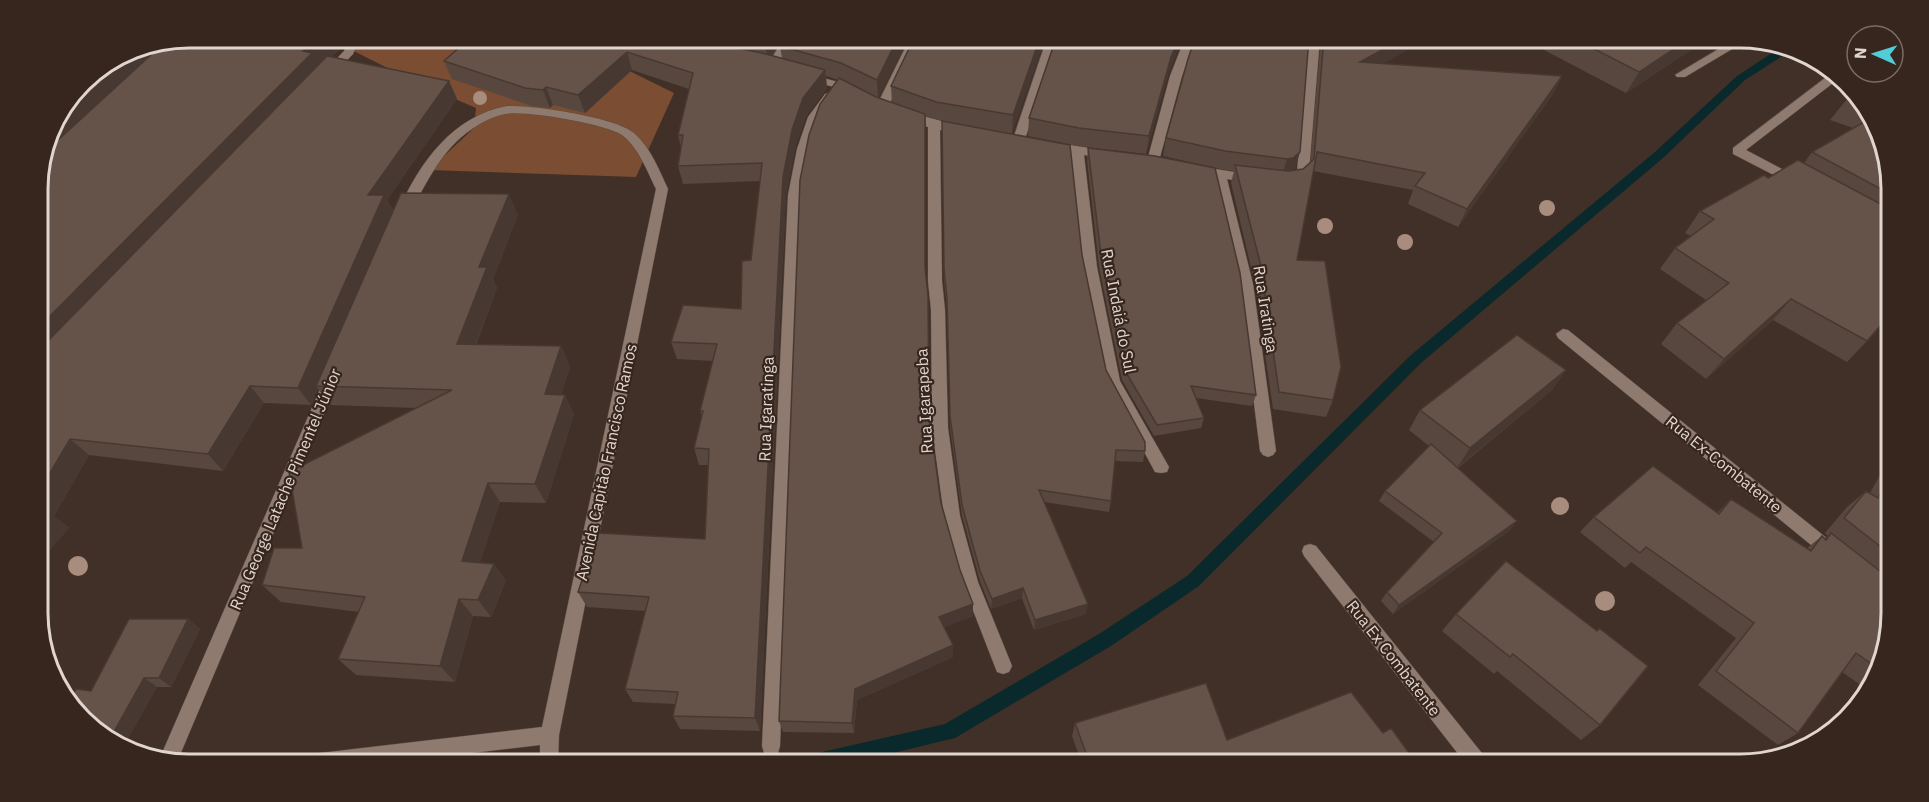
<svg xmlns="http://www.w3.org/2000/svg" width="1929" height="802" font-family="'IBM Plex Sans',sans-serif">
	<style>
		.green { fill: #7b4d32 }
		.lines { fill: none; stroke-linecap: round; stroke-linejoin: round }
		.stream { fill: #0a292c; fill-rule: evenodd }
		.minor-casing { stroke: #5b4d45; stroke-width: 1 }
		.minor { fill: #8e7a6f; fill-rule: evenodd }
		.tree { fill: #a88c7d }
		.wall { fill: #57473e }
		.shaded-wall { fill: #473932 }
		.building { fill: #655248; stroke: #473932; stroke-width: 1.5 }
		.labels { text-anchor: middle; stroke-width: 4.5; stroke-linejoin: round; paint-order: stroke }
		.street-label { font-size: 16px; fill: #e0d5cf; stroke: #36261d }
		.rim { fill: none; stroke: #e0d5cf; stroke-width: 3 }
	</style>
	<rect width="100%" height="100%" fill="#413027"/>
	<!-- green -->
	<path class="green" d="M348,38H563L674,93L636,177L429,170L474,128L476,108L413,81L342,45Z"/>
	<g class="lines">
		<!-- stream -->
		<path class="stream" d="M1784,45L1793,49L1745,80L1663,158L1421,363L1199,586L1111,646L955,738L848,764H800L802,757L809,755L945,724L1099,634L1187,576L1411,355L1655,152L1737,76Z"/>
		<defs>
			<path id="minor" d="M348,38H360L353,54L333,75H325V71L344,51Z
				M784,38H796L776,69H768L766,67Z
				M910,38H922L888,107L882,111L878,110L876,107Z
				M1047,38H1059L1025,139L1023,142H1015L1013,139Z
				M1185,38H1197L1182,76L1159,161L1157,164H1149L1147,161L1170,76Z
				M1308,38H1320L1309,172L1296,185L1292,186L1286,182L1297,171Z
				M1737,38L1749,39L1685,77H1677L1675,75Z
				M808,74L842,83L859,93L853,97L834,87L804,79L802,77Z
				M1829,75L1837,80L1746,150L1799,178L1801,181L1799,184H1791L1733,154V148Z
				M829,93L835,97L820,118L809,149L800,195L780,746L778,753L771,755L764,753L762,746L788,195L797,149L808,117L825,94Z
				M507,106C533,105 615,117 634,133C651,148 659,170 668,189L559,735L558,764H540V745L379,764H294L296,757L303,755L542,727L656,189C647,171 639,148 622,135C605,124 525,110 505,114C494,116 482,122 472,129C441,150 428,181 410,212H400L399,209C420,162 453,116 507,106Z
				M908,112L964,127L966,130L960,134L940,130L942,281L945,310L948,428L960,516L978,582L1012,666L1009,672L1003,674L997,672L962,582L944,516L932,428L931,310L928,281V127L904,119L902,116Z
				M1052,142L1108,151L1114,155L1108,159L1084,155L1097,267L1120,381L1169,467L1167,472L1161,473L1155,472L1106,381L1083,267L1071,153L1048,149V143Z
				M1197,166L1253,175L1259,179L1253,183L1227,179L1253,284L1276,451L1273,455L1268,457L1263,455L1260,451L1239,284L1214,177L1193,173L1191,170Z
				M1563,329L1568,330L1839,548L1841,553L1839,558L1833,560L1827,558L1558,338L1556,334Z
				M331,374L336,376L338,380L177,762L159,760L324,380L326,376Z
				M1310,544L1316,546L1485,757L1487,764H1466L1304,556L1302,551L1304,546Z"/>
		</defs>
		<!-- minor casing -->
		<use href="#minor" class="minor-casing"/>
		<!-- minor -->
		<use href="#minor" class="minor"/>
	</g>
	<!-- trees -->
	<g class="tree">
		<circle cx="480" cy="98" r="7"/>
		<circle cx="1547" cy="208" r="8"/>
		<circle cx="1325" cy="226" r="8"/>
		<circle cx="1405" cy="242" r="8"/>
		<circle cx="1560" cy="506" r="9"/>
		<circle cx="78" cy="566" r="10"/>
		<circle cx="1605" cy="601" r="10"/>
	</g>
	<!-- wall -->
	<path class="wall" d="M189,38H346L343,47L330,57L449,81L457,99L387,200L393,210L518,215L493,279L497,288L476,345L561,346L570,367L561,395L574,414L546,503L500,502L480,562L494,564L506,581L491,617L473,616L455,682L356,675L338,659L359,612L281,602L262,585L302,548L416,408L331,405L318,389L311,405L264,403L223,471L89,455L54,516L69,528L40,561L38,179Z
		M470,38H783L771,56L782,58L780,46L785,38H908L878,98L892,103L891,86L914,38H1045L1012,133L1082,255L1106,370L1145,451L1143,462L1115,461L1111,501L1109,512L1044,502L1086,614L1034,630L1022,598L991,609L980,581L962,516L950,428L947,310L944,281L942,121L925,116L926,272L930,418L941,503L973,616L944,627L953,645V657L857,700L854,733L783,732L779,721L838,80L826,76L827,88L806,116L795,148L786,195L760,731L680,729L673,716L675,704L633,702L625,689L645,611L587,607L578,592L705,539L708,465H699L694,448L702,417L700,411L713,361L677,359L671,342L741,309L751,260L760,181L683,184L678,166L681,148L678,135L689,89L632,70L585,113L553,105L550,108L532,106L452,79L444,61Z
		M1309,38L1295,170L1303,169L1310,163L1321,38H1429L1382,64L1562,76L1553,94L1458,227L1408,204L1413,190L1313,171L1297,260L1333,400L1326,417L1273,409L1255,284L1231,183L1234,171L1220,169L1163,156L1166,138Z
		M1521,38H1709L1626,93Z
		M1168,75L1146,154L1077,146L1028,136L1029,118Z
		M1860,97L1890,169L1888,317L1867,341L1847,362L1773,320L1706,379L1661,344L1677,323L1706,300L1660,269L1675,248L1691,236L1685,233L1700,211L1768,178L1804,163L1812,152L1853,128L1830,120L1847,99Z
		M1088,148L1256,395L1252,406L1196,398L1204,418L1201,428L1154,436L1122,380L1099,267L1087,160Z
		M1566,370L1552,390L1458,468L1517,521L1509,531L1393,614L1381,601L1387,592L1434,542L1379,501L1385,491L1429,446L1409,430L1420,410Z
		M1886,464L1883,662L1865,688L1842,672L1798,733L1778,745L1698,685L1736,638L1631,562L1625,568L1580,532L1594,517L1717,513L1731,499L1807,548L1822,536L1824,538L1828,536L1825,533L1847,507L1866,491L1870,493Z
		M1506,561L1600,725L1581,740L1497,671L1494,674L1442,631L1456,614Z
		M188,619L200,629L171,687H157L124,745L91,691Z
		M1075,723L1227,740L1383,733L1417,764H1082L1072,736Z"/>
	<!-- shaded-wall -->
	<path class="shaded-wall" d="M322,38H346L343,47L318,65L39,362V327L303,51Z
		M768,38H783L768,60L765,43Z
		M898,38H908L878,98L877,80Z
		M1040,38H1045L1012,133L1013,115Z
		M1179,38H1183L1168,75L1146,154L1149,136L1171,57Z
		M1404,38H1429L1354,80L1360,62Z
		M1690,38H1709L1626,93L1639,72Z
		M181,39L41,168L52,126L141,47Z
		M627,52L632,70L585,113L578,95Z
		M825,70L827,88L806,116L795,148L786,195L760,731L755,718L783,177L792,130L803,98Z
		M1562,76L1553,94L1458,227L1467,209Z
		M449,81L457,99L387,200L394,213L316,386L318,389L311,405L298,388L368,195Z
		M546,87L553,105L550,108L543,90Z
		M925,114L926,129V281L925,267Z
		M1300,152L1295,170L1282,177L1287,159Z
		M509,194L518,215L493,279L497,288L468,364L457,344L479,267Z
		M1791,299L1773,320L1706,379L1724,359Z
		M561,346L570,367L555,414L545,394Z
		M1566,370L1552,390L1457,468L1470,448Z
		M250,386L264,403L223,471L208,454Z
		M565,395L574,414L546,503L535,484Z
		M70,439L89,455L54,516L69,528L40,561V490Z
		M488,483L500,502L475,578L462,561Z
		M1517,521L1509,531L1393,614L1399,605Z
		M494,564L506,581L491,617L478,600Z
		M1023,588L1022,598L991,609L992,599Z
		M459,599L473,616L455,682L440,666Z
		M973,604V616L940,629L939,617Z
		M1088,604L1086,614L1034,630L1035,620Z
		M188,619L200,629L171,687L159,678Z
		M953,645V657L857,700L854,733L852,723L855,689Z
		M144,678L157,687L124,745L111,737Z"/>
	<!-- building -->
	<path class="building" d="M189,38H322L303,51L312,53L39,327L38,179L45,152L165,42Z
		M470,38H691L766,54L825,70L803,98L792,130L783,177L755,718L673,716L678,692L625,689L649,597L578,592L598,533L705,539L709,449L694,448L703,411H700L717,344L671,342L683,305L741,309L742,261L751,260L762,163L678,166L683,135H678L693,73L627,52L578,95L546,87L543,90L525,88L444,61Z
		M741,38H768L765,43Z
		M785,38H898L877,80L841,63L780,46Z
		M914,38H1040L1013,115L936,102L891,86Z
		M1056,38H1179L1171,57L1149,136L1079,128L1029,118Z
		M1195,38H1309L1300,152L1293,158L1287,159L1225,151L1166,138L1188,59Z
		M1324,38H1404L1360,62L1562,76L1467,209L1415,186L1425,173L1317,152L1297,260L1325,261L1341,367L1333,400L1279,392L1261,266L1235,165L1288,171L1303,169L1314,159Z
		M1573,38H1690L1639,72Z
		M141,47L52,126L53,122L89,75L131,49Z
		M327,56L449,81L368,195H384L298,388L250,386L208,454L70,439L40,490L39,350Z
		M839,78L876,97L925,114V267L928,296L929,414L941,503L960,570L973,604L939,617L953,645L855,689L852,723L779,721L800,180L809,135L820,104Z
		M1854,92L1860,97L1863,104L1847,99Z
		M1869,119L1890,169V194L1812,152Z
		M942,121L1070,145L1082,255L1106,370L1145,442V451L1116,450L1111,501L1039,490L1088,604L1035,620L1023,588L992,599L980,571L962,505L950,416L947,298L944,269Z
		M1088,148L1155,156L1215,168L1240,273L1256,395L1191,386L1204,418L1157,425L1124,369L1101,255Z
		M1798,160L1890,209L1888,317L1867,341L1791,299L1724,359L1677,323L1729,283L1675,248L1714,219L1700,211L1764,175L1768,178Z
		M401,193L509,194L479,267H487L457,344L561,346L545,394L565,395L535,484L488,483L462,561L494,564L478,600L459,599L440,666L338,659L365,597L262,585L274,548H302L289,472L452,390L316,386Z
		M1517,335L1566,370L1470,448L1420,410Z
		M1431,444L1517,521L1399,605L1387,592L1442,533L1385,491Z
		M1653,466L1719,514L1731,499L1811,551L1822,536L1826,540L1831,533L1885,575L1883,662L1879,669L1856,653L1798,733L1716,671L1754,623L1646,547L1640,553L1594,517Z
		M1886,484L1885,550L1844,518L1866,491L1878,498Z
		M40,509L49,512L40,523Z
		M1506,561L1597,631L1599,628L1648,666L1600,725L1513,654L1510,657L1456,614Z
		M129,619H188L159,678H144L111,737L75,713L69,701L76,689L91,691Z
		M1206,683L1227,740L1351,692L1383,733L1391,728L1417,764H1090L1075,723Z"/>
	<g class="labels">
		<!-- street labels -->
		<g class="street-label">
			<text transform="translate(1266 309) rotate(81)" y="6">Rua Iratinga</text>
			<text transform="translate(1119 311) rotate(79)" y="6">Rua Indaiá do Sul</text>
			<text transform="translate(924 401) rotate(-93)" y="6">Rua Igarapeba</text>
			<text transform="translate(766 409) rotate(-88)" y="6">Rua Igaratinga</text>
			<text transform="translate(606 462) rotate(-78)" y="6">Avenida Capitão Francisco Ramos</text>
			<text transform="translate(1724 464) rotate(39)" y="6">Rua Ex-Combatente</text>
			<text transform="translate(285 489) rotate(-67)" y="6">Rua George Latache Pimentel Júnior</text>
			<text transform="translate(1394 658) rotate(52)" y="6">Rua Ex Combatente</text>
		</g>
	</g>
	<!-- crop -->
	<path d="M0 0H1929V802H0ZM189 48H1740A141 141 0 0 1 1881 189V613A141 141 0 0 1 1740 754H189A141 141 0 0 1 48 613V189A141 141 0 0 1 189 48Z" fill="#36261d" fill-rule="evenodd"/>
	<path class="rim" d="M189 48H1740A141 141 0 0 1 1881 189V613A141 141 0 0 1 1740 754H189A141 141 0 0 1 48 613V189A141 141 0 0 1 189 48Z"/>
	<!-- north arrow -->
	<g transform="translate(1875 54) rotate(273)"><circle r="28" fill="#36261d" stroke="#7a6c64" stroke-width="1.5"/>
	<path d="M0-4.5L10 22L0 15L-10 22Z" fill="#52ccd6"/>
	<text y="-9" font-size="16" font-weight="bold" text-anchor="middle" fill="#e0d5cf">N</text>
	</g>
</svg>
